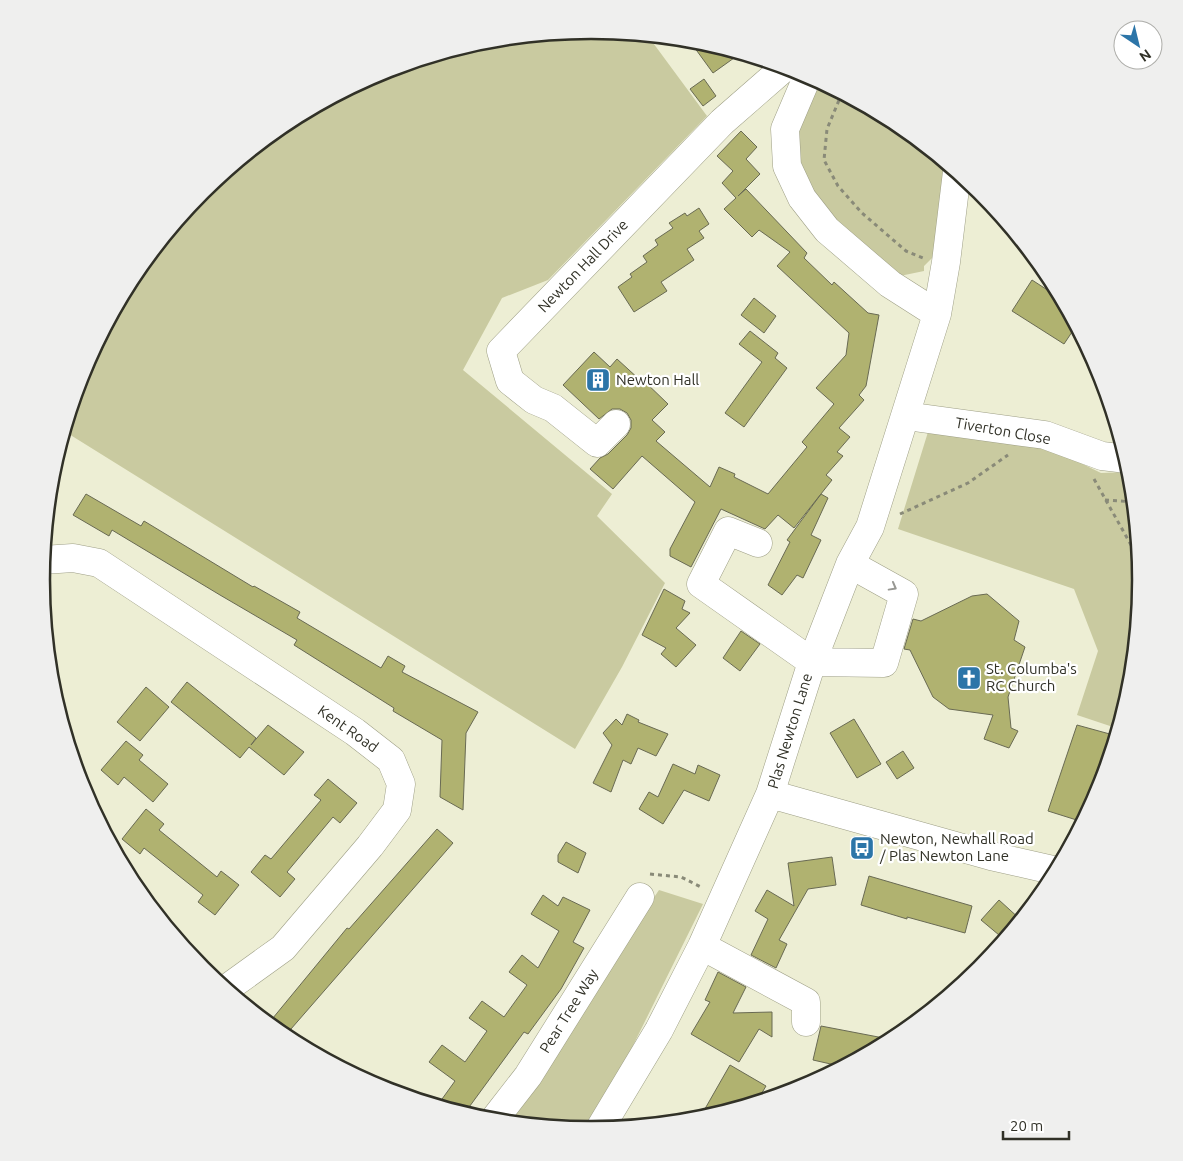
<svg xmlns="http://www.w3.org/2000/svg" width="1183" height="1161" font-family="Ubuntu,sans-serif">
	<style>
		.green { fill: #c9caa0 }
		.building { fill: #b0b270; stroke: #696a53 }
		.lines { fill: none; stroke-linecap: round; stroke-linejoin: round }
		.minor-casing { stroke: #9e9f86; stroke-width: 29 }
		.path { stroke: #898a78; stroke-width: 3; stroke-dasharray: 4 4; stroke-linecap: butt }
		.minor { stroke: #fff; stroke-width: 28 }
		.oneway { stroke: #989893 }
		.labels { text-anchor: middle; stroke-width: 4.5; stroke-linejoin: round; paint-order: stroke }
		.street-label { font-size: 15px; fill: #313127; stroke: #fff }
		.poi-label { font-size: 15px; fill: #313127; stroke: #fff; text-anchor: start }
		.rim { fill: none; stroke: #313127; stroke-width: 2.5 }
	</style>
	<rect width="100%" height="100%" fill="#edeed4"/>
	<!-- green -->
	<path class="green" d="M592,30L648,36L707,116L548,280L502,298L463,370L612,494L597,516L665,583L622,667L575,749L64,431L83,370L134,274L202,191L286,123L381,72L484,41Z
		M818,80L898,123L948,164L934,256L924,266V271L895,277L834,225L802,183L795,131Z
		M928,432L1046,446L1101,473L1131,472L1142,581L1131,688L1119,729L1077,715L1098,651L1074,589L898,529Z
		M659,890L703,904L611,1090L584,1130L503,1122Z"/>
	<!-- building -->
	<path class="building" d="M689,40L699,41L741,53L713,73Z
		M704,79L716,96L703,106L690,89Z
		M741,131L757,147L746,159L760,174L738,196L746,189L807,253L804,258L832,285L834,282L868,313L879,315L866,386L859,395L864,400L839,428L850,437L837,452L843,456L826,475L832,480L794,528L778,515L765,529L721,509L691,567L670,556V549L695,502L642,456L613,489L590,469L600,458L608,454L627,435L631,428V420L627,413L620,409H612L599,419L563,385L594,352L610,367L617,359L640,380L642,379L668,404L652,420L665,432L656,441L710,487L719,467L735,474L734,477L768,494L807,447L802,442L834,404L816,388L846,355L849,333L777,266L790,252L759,230L752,237L724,209L736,198L722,183L733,171L717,156Z
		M699,208L709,224L699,231L704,238L687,249L694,260L661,282L667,291L634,312L618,287L632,277L630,274L647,262L643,256L658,245L655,240L673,228L669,223L685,213L687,216Z
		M1032,280L1063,300L1076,326L1064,344L1012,311Z
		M754,298L776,316L764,333L741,315Z
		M750,331L778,353L775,358L787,368L744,427L725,413L762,362L739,344Z
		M86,494L141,526L144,521L253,587L254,586L300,612L297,618L381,668L388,656L405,666L402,672L478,712L466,733L463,810L440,797L442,740L393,711L394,708L294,645L297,640L220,595L112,530L109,536L73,515Z
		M821,494L828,498L811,535L821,540L803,578L797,575L782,595L768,585L790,542L787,540Z
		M664,589L685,601L682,609L690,613L676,628L696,645L676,667L661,654L666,648L642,635Z
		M987,594L1019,621L1014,640L1025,647L1008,697L1011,728L1018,731L1009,748L984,739L993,715L949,709L933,697L910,650L904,649L913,619L921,621L972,596Z
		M741,631L760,644L740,671L723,658Z
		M187,682L256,738L251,745L268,725L304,752L284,775L249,747L240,758L171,702Z
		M146,687L169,707L140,741L117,722Z
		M627,714L639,720L638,722L668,734L656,756L638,748L631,764L623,760L611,792L593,783L612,745L603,733L616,719L622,725Z
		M854,719L881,764L857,778L830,733Z
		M1077,725L1117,736L1100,791L1083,822L1048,811Z
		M126,741L143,755L139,760L168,784L153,802L124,777L118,785L101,770Z
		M903,751L914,768L897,779L886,762Z
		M673,764L695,774L698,765L720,775L709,801L684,790L663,824L639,809L649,792L658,797Z
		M328,779L357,803L340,823L333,817L287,872L295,879L280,897L251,872L265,855L271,859L321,800L314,795Z
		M146,809L164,824L159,830L217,877L221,871L239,885L215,915L198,902L203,895L144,848L140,854L122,839Z
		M437,829L453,843L284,1037L268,1024L347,928L349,929Z
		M566,842L586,853L578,873L558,862V855Z
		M832,857L836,885L808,889L779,940L787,944L776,968L751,955L768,919L755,911L767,890L794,906L788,863Z
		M869,876L972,906L965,933L907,917V919L861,905Z
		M543,895L558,906L563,897L590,910L573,942L584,948L561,989L528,1034L524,1032L464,1114L437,1106L455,1081L429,1062L442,1045L465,1062L487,1031L469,1018L482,1001L504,1017L527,985L509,972L522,955L538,968L559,931L531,914Z
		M999,900L1021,920L1005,940L981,920Z
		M718,972L746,987L733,1013L772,1012V1037L759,1029L739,1062L691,1034L710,1002L705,1000Z
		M821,1026L894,1040L844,1067L813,1060Z
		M730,1065L766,1086L756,1103L698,1121Z"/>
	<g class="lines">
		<defs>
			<path id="minor" d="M808,75L785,129L787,166L802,198L827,230L890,284L937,314
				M906,416L1045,435L1102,456L1127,459
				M616,424L597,443L553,408L534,400L510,381L501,351L722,122L785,67
				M758,543L728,531L701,584L812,662L884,663L904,594L850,564
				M43,560L73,558L99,563L355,732L391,760L401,784L397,810L370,846L283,948L226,989
				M770,794L991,856L1057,871
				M702,946L806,1002V1022
				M493,1121L528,1076L640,897
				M599,1130L659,1030L702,946L770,794L812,662L850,564L870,527L937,314L946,262L957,172"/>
		</defs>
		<!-- minor casing -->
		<use href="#minor" class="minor-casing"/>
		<!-- path -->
		<path class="path" d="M842,93L827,129L824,160L838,186L862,213L906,251L923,258
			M1094,479L1140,561
			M1105,500L1134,502
			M900,514L968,483L1008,455
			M650,874L681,877L703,888"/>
		<!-- minor -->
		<use href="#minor" class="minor"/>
	</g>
	<!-- one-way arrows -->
	<defs><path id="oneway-chevron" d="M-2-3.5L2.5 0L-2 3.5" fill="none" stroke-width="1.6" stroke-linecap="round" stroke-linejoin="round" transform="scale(1.25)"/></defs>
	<use class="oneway" href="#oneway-chevron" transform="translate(893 587) rotate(29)"/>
	<!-- icons -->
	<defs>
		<symbol id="building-square" viewBox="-11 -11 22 22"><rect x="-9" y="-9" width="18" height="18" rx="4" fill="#2c75a8" stroke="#fff"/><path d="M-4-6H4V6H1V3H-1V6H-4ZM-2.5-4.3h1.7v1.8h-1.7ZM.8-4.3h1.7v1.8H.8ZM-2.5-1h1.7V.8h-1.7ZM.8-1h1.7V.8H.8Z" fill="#fff"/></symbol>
		<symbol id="church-square" viewBox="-11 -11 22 22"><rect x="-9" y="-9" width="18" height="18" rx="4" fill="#2c75a8" stroke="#fff"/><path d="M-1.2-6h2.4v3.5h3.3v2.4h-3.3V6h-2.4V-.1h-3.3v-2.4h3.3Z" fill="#fff"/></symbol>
		<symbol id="bus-square" viewBox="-11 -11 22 22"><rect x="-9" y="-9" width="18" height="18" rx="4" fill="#2c75a8" stroke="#fff"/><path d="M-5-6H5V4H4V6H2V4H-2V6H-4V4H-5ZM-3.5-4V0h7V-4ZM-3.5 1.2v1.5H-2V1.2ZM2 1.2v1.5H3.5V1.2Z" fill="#fff"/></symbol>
	</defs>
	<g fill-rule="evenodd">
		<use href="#building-square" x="584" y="366" width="28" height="28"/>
		<use href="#church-square" x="955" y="664" width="28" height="28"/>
		<use href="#bus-square" x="848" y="834" width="28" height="28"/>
	</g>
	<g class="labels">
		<!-- street labels -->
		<g class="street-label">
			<text transform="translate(583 266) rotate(-46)" y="5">Newton Hall Drive</text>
			<text transform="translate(1003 431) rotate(10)" y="5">Tiverton Close</text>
			<text transform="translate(348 729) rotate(35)" y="5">Kent Road</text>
			<text transform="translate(790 731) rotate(-73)" y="5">Plas Newton Lane</text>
			<text transform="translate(569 1011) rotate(-58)" y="5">Pear Tree Way</text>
		</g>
		<!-- poi labels -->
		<g class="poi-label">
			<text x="616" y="385">Newton Hall</text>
			<text x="986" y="674">St. Columba's<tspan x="986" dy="17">RC Church</tspan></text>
			<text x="880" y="844">Newton, Newhall Road<tspan x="880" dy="17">/ Plas Newton Lane</tspan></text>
		</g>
	</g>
	<!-- crop -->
	<path d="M0 0H1183V1161H0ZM50 580a541 541 0 1 1 1082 0a541 541 0 1 1-1082 0Z" fill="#efefee" fill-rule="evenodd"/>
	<path class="rim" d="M50 580a541 541 0 1 1 1082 0a541 541 0 1 1-1082 0Z"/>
	<!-- north arrow -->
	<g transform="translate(1138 45) rotate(145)"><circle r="24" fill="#ffffff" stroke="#adada9"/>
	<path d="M0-4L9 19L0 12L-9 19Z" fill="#2c75a8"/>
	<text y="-8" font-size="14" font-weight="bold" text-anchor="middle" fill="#313127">N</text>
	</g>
	<!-- scale -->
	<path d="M1003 1131v8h66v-8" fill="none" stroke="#313127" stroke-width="2.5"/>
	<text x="1010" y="1131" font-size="15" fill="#313127" stroke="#ffffff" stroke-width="4" paint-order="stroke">20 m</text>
</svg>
